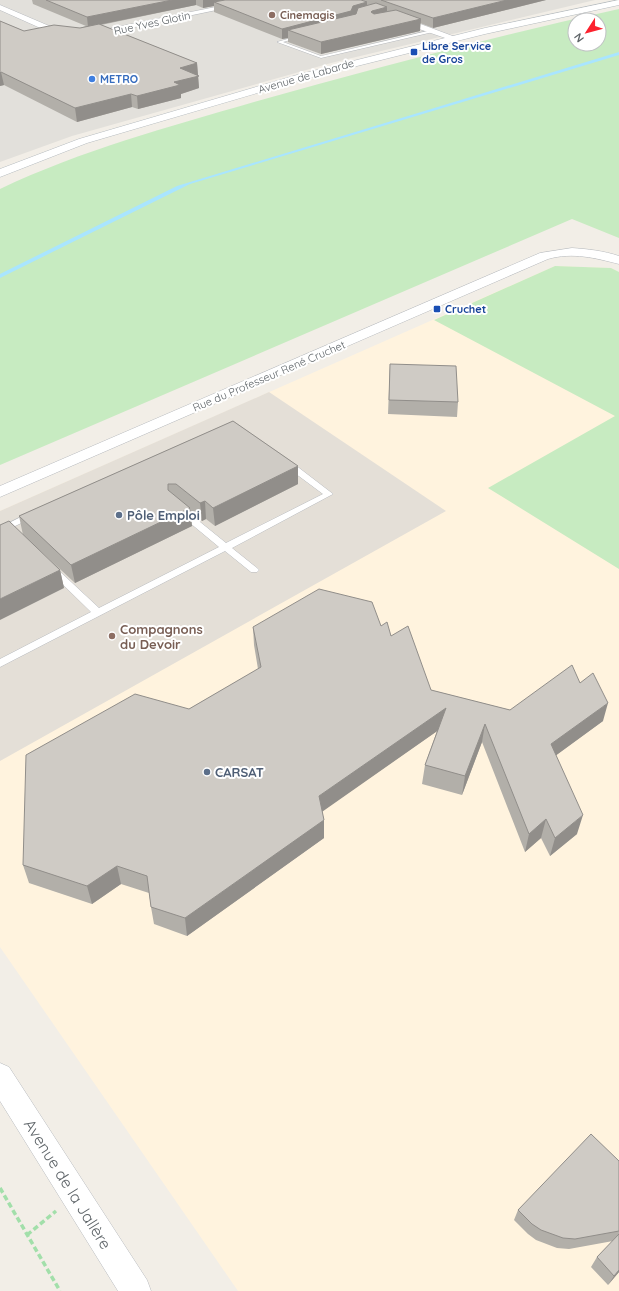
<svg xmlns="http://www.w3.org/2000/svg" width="619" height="1291" font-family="Quicksand,sans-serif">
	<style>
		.commercial { fill: #fff3de }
		.industrial { fill: #e2e0db }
		.education { fill: #e4dfd7 }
		.green { fill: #c7ebc1; fill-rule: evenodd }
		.water { fill: #a9e5ff }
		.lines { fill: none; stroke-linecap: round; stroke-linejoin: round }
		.lane-casing { stroke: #b7babe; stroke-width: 1 }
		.street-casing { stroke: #b7babe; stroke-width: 1 }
		.secondary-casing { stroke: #b5bbbf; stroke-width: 1 }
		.path { stroke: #a2dfaa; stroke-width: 3.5; stroke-dasharray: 5.5 3; stroke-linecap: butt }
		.lane { fill: #fff; fill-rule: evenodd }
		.street { fill: #fff; fill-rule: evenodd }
		.secondary { fill: #fff; fill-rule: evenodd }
		.wall { fill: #b2afa9 }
		.shaded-wall { fill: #918e8a }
		.building { fill: #cfcbc5; stroke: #918e8a }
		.education-dot { fill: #8d6e63; stroke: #fff; stroke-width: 1.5 }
		.transit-dot { fill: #1a4fb4; stroke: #fff; stroke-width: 1.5 }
		.shop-dot { fill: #3f7fe0; stroke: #fff; stroke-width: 1.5 }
		.service-dot { fill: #5c6f8a; stroke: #fff; stroke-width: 1.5 }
		.labels { text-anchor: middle; stroke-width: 4; stroke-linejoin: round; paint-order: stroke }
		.far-education-label { font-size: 11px; font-weight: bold; fill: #785e54; stroke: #fff; text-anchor: start }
		.far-street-label { font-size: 11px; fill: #5e6468; stroke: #fff }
		.far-transit-label { font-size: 11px; font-weight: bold; fill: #164399; stroke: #fff; text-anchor: start }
		.far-shop-label { font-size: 11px; font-weight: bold; fill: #366cbe; stroke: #fff; text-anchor: start }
		.service-label { font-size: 13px; font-weight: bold; fill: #4e5e75; stroke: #fff; text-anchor: start }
		.education-label { font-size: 13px; font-weight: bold; fill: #785e54; stroke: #fff; text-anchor: start }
		.near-street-label { font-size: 16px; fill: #5e6468; stroke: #fff }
	</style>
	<rect width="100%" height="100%" fill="#f2eee7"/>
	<!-- commercial -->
	<path class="commercial" d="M555,266L611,268L619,272V1291H238L0,947V511Z"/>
	<!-- industrial -->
	<path class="industrial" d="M0,0H595L331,63L72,136L0,162Z"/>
	<!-- education -->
	<path class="education" d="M269,392L446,511L0,761V511Z"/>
	<!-- green -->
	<path class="green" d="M619,9V238L572,219L0,465V189C82,150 168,127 254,102C375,68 496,36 619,9ZM575,20H599V44H575Z
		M555,266L611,268L619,272V569L488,488L615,416L434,320Z"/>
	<!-- water -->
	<path class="water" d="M619,52V55L190,184L0,278V274L177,186Z"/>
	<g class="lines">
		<defs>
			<path id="lane" d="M432,30L433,32L321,58L277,42L301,35V37L283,42L321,56Z
				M284,461H290L333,494L232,548L257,568L259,570L257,572H251L225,551L0,667V659L91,612L50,572L48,570L50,568H56L99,608L219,547L178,513L177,511L178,509H184L226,543L323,494L284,465Z
				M31,512L34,513L35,515L34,517L13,527L17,531L16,533H10L3,526Z"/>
			<path id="street" d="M250,0H265L82,38L56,35L0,10V5L61,31L82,34Z
				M393,16H399L458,38L451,40L393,20Z
				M572,248C588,249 604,251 619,256V264C595,258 573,252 548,259L0,497V486L540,253Z
				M0,1063L9,1067L147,1280L151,1291H118L0,1101Z"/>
			<path id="secondary" d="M619,0V5L485,34L305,79L87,143L0,177V169L79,139L297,75L485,28Z"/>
		</defs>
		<!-- lane casing -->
		<use href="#lane" class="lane-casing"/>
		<!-- street casing -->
		<use href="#street" class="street-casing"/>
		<!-- secondary casing -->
		<use href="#secondary" class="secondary-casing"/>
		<!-- path -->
		<path class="path" d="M0,1188L60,1291
			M27,1235L56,1211"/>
		<!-- lane -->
		<use href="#lane" class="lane"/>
		<!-- street -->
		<use href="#street" class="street"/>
		<!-- secondary -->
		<use href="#secondary" class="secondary"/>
	</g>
	<!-- wall -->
	<path class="wall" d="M32,0H546L433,28L420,23V31L321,54L288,42V38L282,39L214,12V6L203,8L196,5L101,25L197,63L199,88L181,94V98L138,109L132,107L77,122L4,85L0,86V21L24,31L80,28L86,26L33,4Z
		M390,364L458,402L457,417L388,414Z
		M233,421L298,466V484L215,526L206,519L202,521L190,512L192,526L75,583L34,545L60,570L64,588L23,535L19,516Z
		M381,626L391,636L431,690L510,710L580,683L603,721L556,755L577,834L550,856L541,838L525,852L482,742L462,795L422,784L425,765L437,731L322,811L324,820V838L187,936L154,924L151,907L149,893L121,884L92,904L29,883L23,865L189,709L258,669L254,645L253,627Z
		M619,1161V1272L608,1285L591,1267L597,1257L613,1241L569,1249L557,1248L536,1240L528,1234L514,1220L518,1210Z"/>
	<!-- shaded-wall -->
	<path class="shaded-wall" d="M172,0H196V5L88,27L87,17Z
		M203,0H242L214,2V6L203,8Z
		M507,0H546L433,28V18Z
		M367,2V12L288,30V38L282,39V29L353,6Z
		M387,7V19L372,23L371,12L372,11Z
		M421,19L420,31L321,54V42Z
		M197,63L199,88L181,94V98L138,109L137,96L174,82L180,68Z
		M1,72L4,85L0,86V73Z
		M131,94L132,107L77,122L75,108Z
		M298,466V484L215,526L213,508Z
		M205,501L206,519L202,521L200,503Z
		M190,508L192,526L75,583L71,565Z
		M60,570L64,588L0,620V599Z
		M608,703L603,721L547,762L551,744Z
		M446,708L443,727L319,814V796Z
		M485,724L482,742L462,795L465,776Z
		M583,815L577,834L550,856L555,838Z
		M546,819L541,838L525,852L529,834Z
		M324,820V838L187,936L185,918Z
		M117,866L121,884L92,904L87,886Z
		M619,1270V1272L608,1285L614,1276Z"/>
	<!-- building -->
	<path class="building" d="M46,0H172L87,17Z
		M225,0H361L367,2L353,6L351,11L282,29L214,2Z
		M381,0H507L433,18Z
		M376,3L387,7L372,11L371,12L374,14L396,10L421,19L321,42L288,30L356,14L358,8Z
		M0,21L24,31L54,25L80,28L99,24L197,63L180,68L199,76L174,82L180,85L137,96L131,94L75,108L1,72L0,73Z
		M390,364L456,366L458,402L389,400Z
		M233,421L298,466L213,508L205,501L200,503L176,484H168V490L190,508L71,565L19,516Z
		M9,521L60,570L0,599V525Z
		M319,589L372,602L381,626L387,622L391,636L408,626L431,690L510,710L572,665L580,683L593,673L608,703L551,744L583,815L555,838L546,819L529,834L485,724L465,776L425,765L446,708L319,796L324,820L185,918L151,907L147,876L117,866L87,886L23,865L26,755L135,694L189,709L261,667L253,627Z
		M591,1134L619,1161V1231L575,1239L563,1238L541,1230L532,1224L518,1210Z
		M619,1234V1270L614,1276L597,1257Z"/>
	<!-- markers -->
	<g class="education-dot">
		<circle cx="272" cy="15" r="4"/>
		<circle cx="112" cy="636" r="4"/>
	</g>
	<g class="transit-dot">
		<rect x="410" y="48" width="8" height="8" rx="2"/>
		<rect x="433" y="305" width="8" height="8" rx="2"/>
	</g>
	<circle class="shop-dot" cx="92" cy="79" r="4"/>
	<g class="service-dot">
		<circle cx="119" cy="515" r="4"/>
		<circle cx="207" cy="772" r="4"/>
	</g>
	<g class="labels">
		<!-- far-education labels -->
		<g class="far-education-label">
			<text x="280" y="19">Cinemagis</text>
		</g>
		<!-- far-street labels -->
		<g class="far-street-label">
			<text transform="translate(152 23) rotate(-12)" y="4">Rue Yves Glotin</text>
			<text transform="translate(306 76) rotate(-16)" y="4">Avenue de Labarde</text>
			<text transform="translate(269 376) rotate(-23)" y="4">Rue du Professeur René Cruchet</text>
		</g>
		<!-- far-transit labels -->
		<g class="far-transit-label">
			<text x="422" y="50">Libre Service<tspan x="422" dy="13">de Gros</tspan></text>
			<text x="445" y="313">Cruchet</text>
		</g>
		<!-- far-shop labels -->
		<g class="far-shop-label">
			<text x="100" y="83">METRO</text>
		</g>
		<!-- service labels -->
		<g class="service-label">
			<text x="127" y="520">Pôle Emploi</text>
			<text x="215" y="777">CARSAT</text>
		</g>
		<!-- education labels -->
		<g class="education-label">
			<text x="120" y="634">Compagnons<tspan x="120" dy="15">du Devoir</tspan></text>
		</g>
		<!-- near-street labels -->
		<g class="near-street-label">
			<text transform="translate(68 1184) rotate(58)" y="6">Avenue de la Jallère</text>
		</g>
	</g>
	<!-- north arrow -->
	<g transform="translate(587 32) rotate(234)"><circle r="19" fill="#ffffff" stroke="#bfc1c3"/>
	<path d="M0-3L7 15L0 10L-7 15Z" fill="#fc222e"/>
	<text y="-6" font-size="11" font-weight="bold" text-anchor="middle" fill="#5e6468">N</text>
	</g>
</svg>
